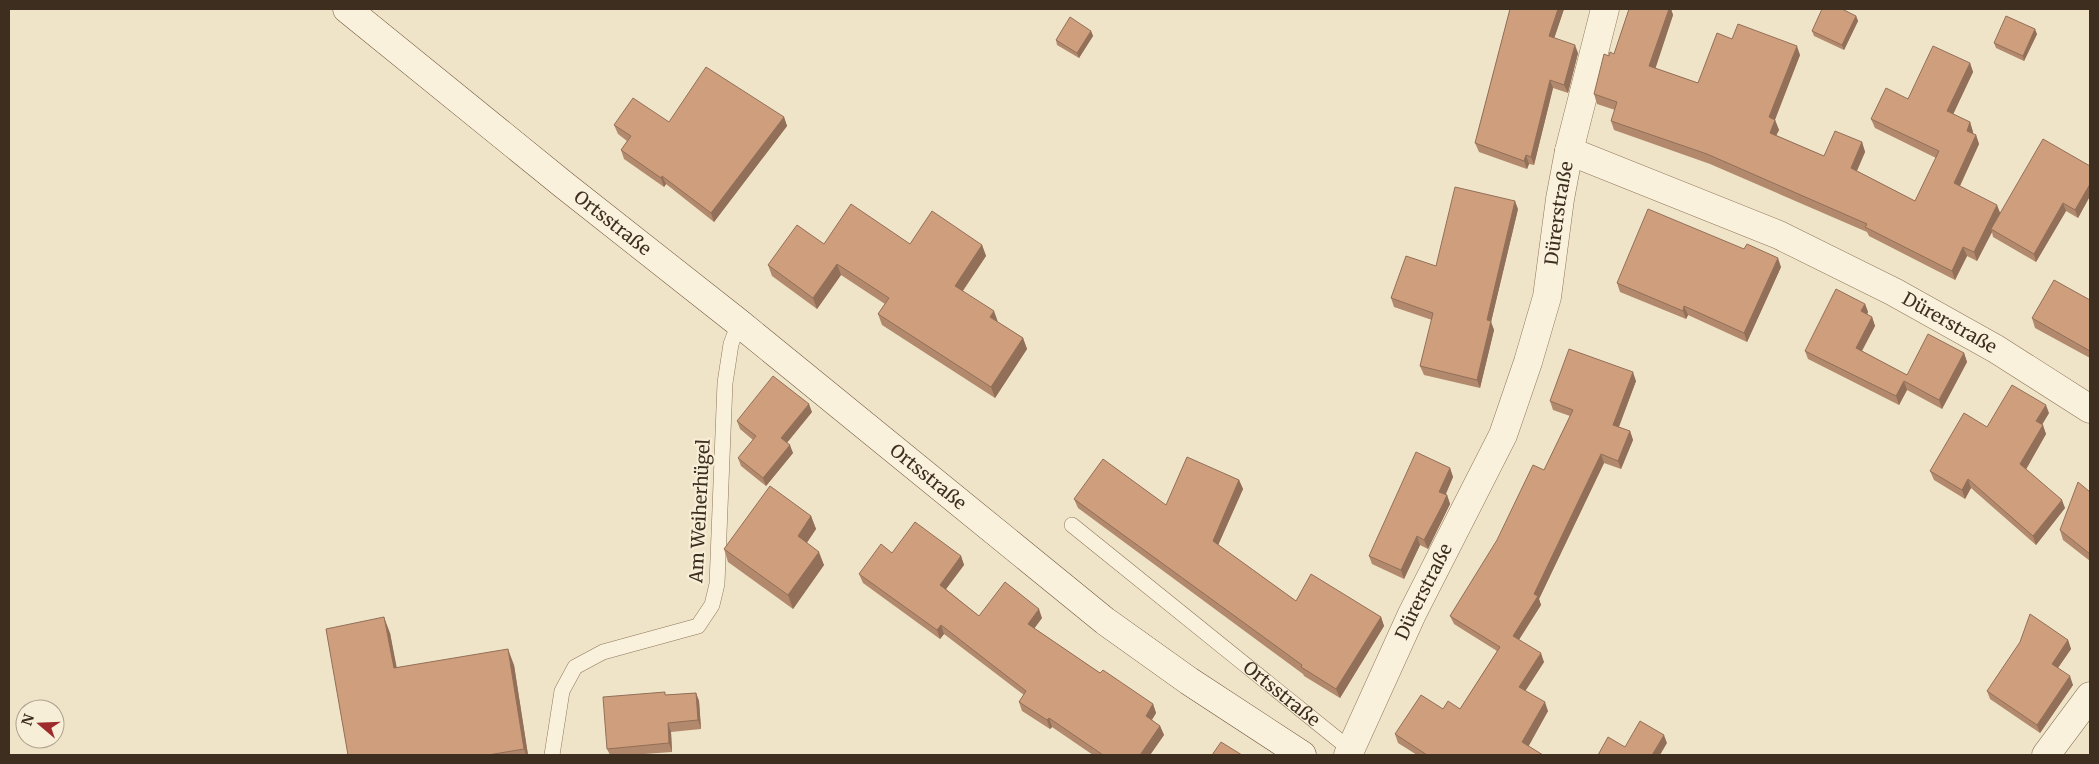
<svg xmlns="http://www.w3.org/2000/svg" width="2099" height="764" font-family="Merriweather,serif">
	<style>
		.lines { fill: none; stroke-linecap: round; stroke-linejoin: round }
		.lane-casing { stroke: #8d765c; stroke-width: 16 }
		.street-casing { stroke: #8d765c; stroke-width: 29 }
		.secondary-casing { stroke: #6f573f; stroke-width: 29 }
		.lane { stroke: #faf1dc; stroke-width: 15 }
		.street { stroke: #faf1dc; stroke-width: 28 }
		.secondary { stroke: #faf1dc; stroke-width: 28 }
		.wall { fill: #b2896c }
		.shaded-wall { fill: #916f58 }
		.building { fill: #cf9f7d; stroke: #916f58 }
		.labels { text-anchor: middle; stroke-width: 4.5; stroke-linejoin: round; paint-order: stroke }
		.street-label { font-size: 18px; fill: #3d2e20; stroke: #f7eed8 }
	</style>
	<rect width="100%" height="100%" fill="#f0e4c8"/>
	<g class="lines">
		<defs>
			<g id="lane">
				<path id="s1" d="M1072,525L1351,750"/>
				<path d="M552,755L562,691L575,667L603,652L698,626L712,605L717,584L725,383L731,344L739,323"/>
			</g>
			<g id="street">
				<path id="s2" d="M1569,151L1779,235L1894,292L1996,349L2090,409"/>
				<path id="s3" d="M1348,755L1412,614L1503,435L1528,362L1547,297L1560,199L1569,151L1605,9"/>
				<path d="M2046,755L2090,696"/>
			</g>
			<g id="secondary">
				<path id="s4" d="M347,9L564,185L739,323L1105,621L1189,681L1302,755"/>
			</g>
		</defs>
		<!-- lane casing -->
		<use href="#lane" class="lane-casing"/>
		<!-- street casing -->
		<use href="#street" class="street-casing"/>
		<!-- secondary casing -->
		<use href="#secondary" class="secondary-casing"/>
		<!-- lane -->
		<use href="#lane" class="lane"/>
		<!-- street -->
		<use href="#street" class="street"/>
		<!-- secondary -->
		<use href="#secondary" class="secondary"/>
	</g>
	<!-- wall -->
	<path class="wall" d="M1510,9H1564L1554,38L1578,53L1568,93L1553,88L1534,165L1529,164L1527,169L1479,152L1475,143Z
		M1629,9H1671L1673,15L1655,68L1698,83L1732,39L1800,55L1775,120L1779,130L1776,135L1824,156L1862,142L1865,152L1857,171L1915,201L1936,158L1875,128L1871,119L1970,63L1973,72L1953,114L1970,122L1973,132V133L1976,135L1979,144L1960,186L2000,213L2090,166V196L2078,218L2066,211L2036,262L1993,237L1992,232L1977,261L1967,256L1955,280L1869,236L1867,232L1710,164L1614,130L1611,121L1615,110L1597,104L1594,94L1609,56L1614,54Z
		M1856,16L1858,21L1844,50L1814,36L1812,31Z
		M1091,31L1093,36L1079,58L1057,45L1056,40Z
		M2037,34L2024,61L1996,48L1994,43Z
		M784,117L787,126L714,222L666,184L664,187L624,159L621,150L627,141L618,134L614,125Z
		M1518,209L1491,322L1494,330L1480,388L1424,375L1420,366L1432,320L1394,307L1391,298Z
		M824,244H910L982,245L986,256L963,291L998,322L1023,338L1027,349L995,398L882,325L878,314L885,304L841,275L817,309L772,276L768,265Z
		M1781,267L1747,342L1688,315L1686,319L1620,292L1617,283Z
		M2090,300V358L2035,328L2032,318Z
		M1865,304L1868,312L1867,315L1872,317L1875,326L1862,351L1907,375L1964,353L1967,362L1942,409L1907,390L1899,405L1808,359L1805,351Z
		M1636,381L1619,427L1630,431L1633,440L1621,469L1604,463L1539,599L1541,605L1519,640L1544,662L1525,691L1548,711L1528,746L1543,755H1417L1398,743L1395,734L1443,709H1460L1497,651L1454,624L1450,616L1544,470L1570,416L1553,410L1550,401Z
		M812,412L787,443L793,453L766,486L741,466L738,458L753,440L740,429L737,421Z
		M2049,413L2042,424L2046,434L2026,469L2065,508L2036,545L1971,488L1965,499L1934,480L1930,471L1987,427Z
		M1450,468L1453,477L1445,494L1447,495L1450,504L1428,549L1420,545L1404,579L1372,564L1369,556Z
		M1239,480L1243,489L1218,545L1296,601L1381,617L1384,626L1340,698L1304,676L1303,674L1078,508L1074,499L1166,505Z
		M2090,492V561L2063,540L2060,530Z
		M811,516L816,529L807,543L824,565L793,609L728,562L724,549Z
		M892,553L961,556L964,565L946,589L979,616L1042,618L1034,628L1100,673L1153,704L1156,713L1152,720L1160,726L1164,735L1150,755H1093L1052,727L1050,729L1022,711L1019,702L1024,695L944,634L940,639L863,583L859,574Z
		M390,633L396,667L514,665L528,755H348Z
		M2068,640L2071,649L2058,668L2073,685L2040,733L1990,699L1987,691Z
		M696,693L699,701L701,729L671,732L672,752L631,755H610L607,749L666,695Z"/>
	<!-- shaded-wall -->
	<path class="shaded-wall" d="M1558,9H1564L1552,45L1549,36Z
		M1669,9H1671L1673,15L1653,76L1649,66Z
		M1856,16L1858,21L1844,50L1842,45Z
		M2035,29L2037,34L2024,61L2023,56Z
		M1091,31L1093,36L1079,58L1077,53Z
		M1575,45L1578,53L1568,93L1564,85Z
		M1797,46L1800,55L1772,127L1769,117Z
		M1970,63L1973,72L1950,121L1947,111Z
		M1550,80L1553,88L1534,165L1531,157Z
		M784,117L787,126L714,222L711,213Z
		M1775,120L1779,130L1773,142L1770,133Z
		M1970,122L1973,132L1970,140L1967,131Z
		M1976,135L1979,144L1957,192L1954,183Z
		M1862,142L1865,152L1854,177L1851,168Z
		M1526,155L1529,164L1527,169L1524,161Z
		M662,176L666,184L664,187L661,178Z
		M2090,184V196L2078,218L2075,210Z
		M1515,201L1518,209L1491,322L1494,330L1480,388L1477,380L1487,320Z
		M2063,203L2066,211L2036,262L2034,254Z
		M1997,205L2001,215L1991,229L1992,232L1977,261L1974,252Z
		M982,245L986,256L959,296L955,286Z
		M1963,247L1967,256L1955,280L1952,271Z
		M1778,258L1781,267L1747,342L1744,333Z
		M837,264L841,275L817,309L813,298Z
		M1865,304L1868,312L1864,320L1861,311Z
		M1684,306L1688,315L1686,319L1683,311Z
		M994,311L998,322L990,317Z
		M1872,317L1875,326L1859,356L1856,348Z
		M1023,338L1027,349L995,398L991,387Z
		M1964,353L1967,362L1942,409L1939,400Z
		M1633,372L1636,381L1616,434L1613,425Z
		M1904,381L1907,390L1899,405L1896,396Z
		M809,404L812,412L784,446L781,438Z
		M2046,405L2049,413L2039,430L2036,421Z
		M2043,425L2046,434L2024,473L2020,464Z
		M1630,431L1633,440L1621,469L1618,461Z
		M790,445L793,453L766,486L763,478Z
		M1601,454L1604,463L1539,599L1541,605L1516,644L1513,636L1534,594Z
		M1450,468L1453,477L1443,501L1439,492Z
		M1968,479L1971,488L1965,499L1962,490Z
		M1239,480L1243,489L1216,550L1213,541Z
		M1447,495L1450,504L1428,549L1424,540Z
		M2062,500L2065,508L2036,545L2033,536Z
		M811,516L816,529L802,549L798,536Z
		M1417,536L1420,545L1404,579L1401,570Z
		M819,552L824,565L793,609L788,595Z
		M961,556L964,565L943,593L940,585Z
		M1039,609L1042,618L1031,633L1028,624Z
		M384,617L390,633L400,684L394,668Z
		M1381,617L1384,626L1340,698L1336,689Z
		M941,625L944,634L940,639L937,630Z
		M2068,640L2071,649L2055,672L2052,664Z
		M508,649L514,665L528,755H526L524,749Z
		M1541,653L1544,662L1522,696L1519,687Z
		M2070,676L2073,685L2040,733L2037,725Z
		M696,693L699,701L701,729L698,720Z
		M1545,702L1548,711L1526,751L1522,742Z
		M1153,704L1156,713L1149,724L1146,716Z
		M1049,718L1052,727L1050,729L1047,720Z
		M668,723L671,732L672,752L669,743Z
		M1160,726L1164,735L1150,755H1140Z
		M1664,735L1667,743L1660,755H1652Z"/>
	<!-- building -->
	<path class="building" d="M1510,9H1558L1549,36L1575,45L1564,85L1550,80L1531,157L1526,155L1524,161L1475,143Z
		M1629,9H1669L1649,66L1698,83L1717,33L1732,39L1738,24L1797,46L1769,117L1775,120L1770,133L1824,156L1835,131L1862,142L1851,168L1915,201L1939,151L1871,119L1886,88L1908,99L1933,46L1970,63L1947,111L1970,122L1967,131L1976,135L1954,183L1997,205L1974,252L1963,247L1952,271L1865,227L1867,224L1707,154L1611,121L1617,102L1594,94L1604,54L1609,56L1610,52L1614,54Z
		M1822,9H1842L1856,16L1842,45L1812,31Z
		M2006,16L2035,29L2023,56L1994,43Z
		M1070,17L1091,31L1077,53L1056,40Z
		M706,67L784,117L711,213L662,176L661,178L621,150L631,136L614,125L633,98L669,122Z
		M2043,139L2090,166V184L2075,210L2063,203L2034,254L1991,229Z
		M1455,187L1515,201L1487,320L1491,321L1477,380L1420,366L1433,313L1391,298L1406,256L1436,266Z
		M851,204L910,244L932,211L982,245L955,286L994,311L990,317L1023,338L991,387L878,314L889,298L837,264L813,298L768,265L797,225L824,244Z
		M1648,209L1744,249L1747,244L1778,258L1744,333L1684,306L1683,311L1617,283Z
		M2054,280L2090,300V351L2032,318Z
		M1836,289L1865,304L1861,311L1872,317L1856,348L1907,375L1928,334L1964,353L1939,400L1904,381L1896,396L1805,351Z
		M1569,349L1633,372L1613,425L1630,431L1618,461L1601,454L1534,594L1538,596L1513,636L1541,653L1519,687L1545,702L1522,742L1543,755H1427L1395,734L1421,695L1443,709L1448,701L1460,709L1500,647L1450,616L1497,540L1533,465L1544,470L1573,410L1550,401Z
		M773,376L809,404L781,438L790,445L763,478L738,458L756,436L737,421Z
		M2012,385L2046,405L2036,421L2043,425L2020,464L2062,500L2033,536L1968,479L1962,490L1930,471L1964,413L1987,427Z
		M1416,452L1450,468L1439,492L1447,495L1442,506L1424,540L1417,536L1401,570L1369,556Z
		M1187,457L1239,480L1213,541L1296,601L1311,574L1381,617L1336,689L1301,667L1302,665L1074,499L1103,459L1166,505Z
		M2078,482L2090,492V554L2060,530Z
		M770,486L811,516L798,536L819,552L788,595L724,549Z
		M915,522L961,556L940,585L979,616L1005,582L1039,609L1028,624L1100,673L1103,670L1153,704L1146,716L1160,726L1140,755H1103L1049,718L1047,720L1019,702L1026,691L941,625L937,630L859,574L881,544L892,553Z
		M2030,614L2068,640L2052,664L2070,676L2037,725L1987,691L2020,642Z
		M384,617L394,668L508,649L524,749L488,755H348L326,629Z
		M665,692V695L696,693L698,720L668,723L669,743L607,749L603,697Z
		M1640,721L1664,735L1652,755H1598L1608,737L1625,747Z
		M1221,742L1242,755H1212Z"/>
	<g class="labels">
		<!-- street labels -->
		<g class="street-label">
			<text dy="6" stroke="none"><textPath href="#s3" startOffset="585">Dürerstraße</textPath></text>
			<text dy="6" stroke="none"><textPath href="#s4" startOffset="341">Ortsstraße</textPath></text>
			<text dy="6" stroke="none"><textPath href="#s2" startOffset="418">Dürerstraße</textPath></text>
			<text dy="6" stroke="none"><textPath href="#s4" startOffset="746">Ortsstraße</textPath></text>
			<text transform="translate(700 511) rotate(-87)" y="6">Am Weiherhügel</text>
			<text dy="6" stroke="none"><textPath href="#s3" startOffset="180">Dürerstraße</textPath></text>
			<text dy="6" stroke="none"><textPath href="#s1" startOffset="269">Ortsstraße</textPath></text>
		</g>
	</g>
	<!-- border -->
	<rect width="2099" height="764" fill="none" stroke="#3d2e20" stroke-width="20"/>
	<!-- north arrow -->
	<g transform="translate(40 724) rotate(289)"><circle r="24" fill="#f7eed8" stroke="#ada18e"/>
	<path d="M0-4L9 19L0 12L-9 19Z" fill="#9e2a2b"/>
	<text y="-8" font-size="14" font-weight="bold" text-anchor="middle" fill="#3d2e20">N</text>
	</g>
</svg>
